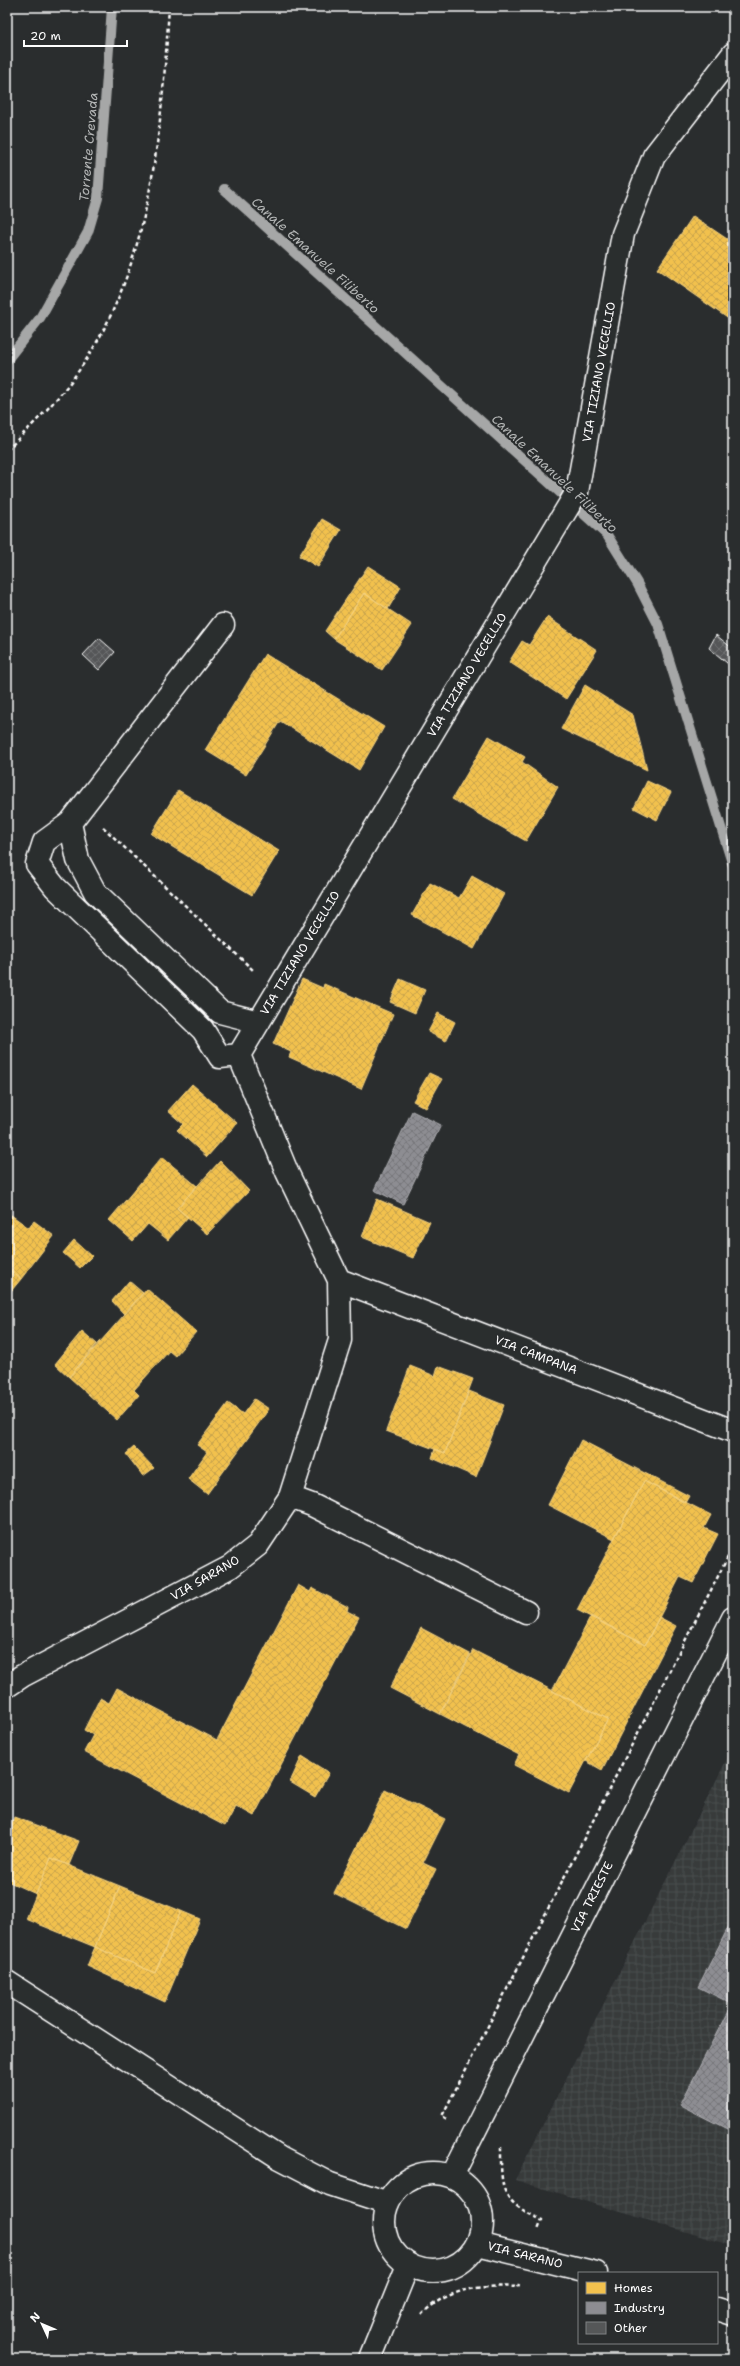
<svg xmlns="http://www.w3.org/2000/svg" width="740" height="2366" font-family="'Shantell Sans',sans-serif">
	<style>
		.industrial { fill: url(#industrial-grid) }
		.homes { fill: url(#homes-cross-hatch); stroke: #f6d483 }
		.industry { fill: url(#industry-cross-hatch); stroke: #afafb3 }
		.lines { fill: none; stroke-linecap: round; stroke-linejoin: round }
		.stream { stroke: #a6a7a7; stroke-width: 10 }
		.building { fill: url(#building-cross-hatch); stroke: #fff }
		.minor-casing { stroke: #fff; stroke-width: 25 }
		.tertiary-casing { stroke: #fff; stroke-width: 25 }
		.path { stroke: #fff; stroke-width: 2.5; stroke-dasharray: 4 3; stroke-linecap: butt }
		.minor { stroke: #2a2d2e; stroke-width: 22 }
		.tertiary { stroke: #2a2d2e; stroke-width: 22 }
		.labels { text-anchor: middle; stroke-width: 4; stroke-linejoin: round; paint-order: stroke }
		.street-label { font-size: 12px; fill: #fff; stroke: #2a2d2e }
		.water-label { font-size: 13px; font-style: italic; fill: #b4b6b6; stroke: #2a2d2e }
	</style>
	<defs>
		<pattern id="industrial-grid" width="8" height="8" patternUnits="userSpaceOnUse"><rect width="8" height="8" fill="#373a3b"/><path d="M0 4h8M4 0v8" fill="none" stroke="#4b4e4f"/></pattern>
		<pattern id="homes-cross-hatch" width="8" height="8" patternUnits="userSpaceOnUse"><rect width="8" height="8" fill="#f2c14e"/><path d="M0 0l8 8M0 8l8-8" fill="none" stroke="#c8a44e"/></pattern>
		<pattern id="industry-cross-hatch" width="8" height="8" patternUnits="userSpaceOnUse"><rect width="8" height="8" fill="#8d8d92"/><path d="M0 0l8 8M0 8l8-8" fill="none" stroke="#76767a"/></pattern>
		<pattern id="building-cross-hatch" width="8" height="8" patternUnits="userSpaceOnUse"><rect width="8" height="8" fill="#555758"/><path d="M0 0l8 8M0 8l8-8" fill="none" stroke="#6e7071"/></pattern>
	</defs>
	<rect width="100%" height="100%" fill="#2a2d2e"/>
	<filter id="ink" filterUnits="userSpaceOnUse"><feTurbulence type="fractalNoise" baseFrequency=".025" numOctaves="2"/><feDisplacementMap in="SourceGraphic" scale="8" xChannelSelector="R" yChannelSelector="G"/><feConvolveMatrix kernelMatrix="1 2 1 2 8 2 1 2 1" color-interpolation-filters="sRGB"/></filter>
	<g filter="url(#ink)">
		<!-- industrial -->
		<path class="industrial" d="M733,1747V2246L515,2180Z"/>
		<!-- homes -->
		<path class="homes" d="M693,216L733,243V322L657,269Z
			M322,519L341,530L318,567L299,556Z
			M368,566L401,587L388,609L364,593L334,639L325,631Z
			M364,593L412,625L382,670L334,639Z
			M547,617L597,650L566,699L509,662L522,641L529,645Z
			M265,654L384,727L359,770L280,721L246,775L205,750Z
			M585,685L633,715L647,770L561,729Z
			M489,736L525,757L522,762L558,787L526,841L452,799Z
			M647,781L671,792L657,820L634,808Z
			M178,790L279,851L252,895L151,834Z
			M472,876L504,894L474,949L412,915L430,883L459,898Z
			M302,979L323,988L324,984L393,1014L361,1089L289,1057L291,1052L273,1044Z
			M400,979L425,990L415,1013L390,1002Z
			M438,1013L455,1022L446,1041L428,1032Z
			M429,1073L442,1079L426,1108L413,1101Z
			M192,1084L237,1123L207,1157L177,1130L183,1124L168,1111Z
			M162,1157L197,1186L177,1208L188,1217L168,1240L148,1224L133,1241L109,1220Z
			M220,1161L249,1191L207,1234L177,1208Z
			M377,1199L430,1222L413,1258L362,1237Z
			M7,1212L29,1228L34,1221L54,1236L21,1279L7,1268Z
			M74,1240L92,1256L80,1268L63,1253Z
			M7,1268L21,1279L7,1296Z
			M129,1281L143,1293L124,1314L112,1301Z
			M147,1289L196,1332L175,1356L169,1351L134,1390L139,1395L117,1420L69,1377Z
			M82,1331L97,1344L69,1377L55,1364Z
			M410,1366L435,1376L438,1366L473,1379L445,1453L386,1431Z
			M469,1391L504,1405L476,1477L432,1458L435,1449L445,1453Z
			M254,1399L269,1409L207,1494L188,1479L207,1452L197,1445L228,1403L243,1414Z
			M581,1440L689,1496L685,1503L644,1481L614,1539L548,1505Z
			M134,1447L154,1468L143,1476L126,1454Z
			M644,1481L711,1515L704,1528L718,1534L693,1583L680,1577L645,1645L577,1610Z
			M298,1585L310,1592L312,1588L348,1607L347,1611L359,1617L254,1816L236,1806L225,1826L84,1752L93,1735L84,1730L100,1698L109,1703L117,1688L217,1740Z
			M591,1616L645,1645L659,1617L676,1626L602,1770L586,1761L608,1719L552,1691Z
			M421,1628L470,1654L440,1714L390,1688Z
			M473,1650L608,1719L569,1793L514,1765L519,1755L440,1714Z
			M302,1756L329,1773L315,1797L290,1782Z
			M385,1790L445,1819L423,1863L436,1869L406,1929L334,1893Z
			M14,1817L79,1841L69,1865L51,1858L36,1894L7,1881V1834Z
			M51,1858L120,1886L95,1947L26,1919Z
			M120,1886L181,1911L155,1973L95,1947Z
			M181,1911L200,1919L165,2002L87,1966L95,1947L155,1973Z"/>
		<!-- industry -->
		<path class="industry" d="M412,1111L441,1125L403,1204L374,1190Z
			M733,1918V2001L732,2004L698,1987Z
			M733,2001V2132L680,2105Z"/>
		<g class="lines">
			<!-- stream -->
			<path class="stream" d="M224,189L607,535L637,583L658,624L733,866
				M7,360L40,318L88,232L98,198L112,7"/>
		</g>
		<!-- building -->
		<path class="building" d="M716,635L733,649V668L709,648Z
			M99,638L115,652L99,670L83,655Z"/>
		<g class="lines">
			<defs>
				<path id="minor" d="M70,823L223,625
					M239,1055L220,1057L203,1030L55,887L37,864L44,842L70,823L78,860L95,892L220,1012L259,1022
					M339,1280L733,1431
					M290,1497L312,1505L526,1612
					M7,1686L22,1676L230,1567L258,1545L290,1497L340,1340L339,1280L287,1172L239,1055L577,492L623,234L654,156L733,54"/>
				<path id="tertiary" d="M7,1982L280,2158L330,2184L388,2203
					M384 2222a49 49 0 1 1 98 0a49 49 0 1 1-98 0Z
					M452,2176L733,1618
					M478,2244L596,2273
					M717,2309L733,2314
					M370,2359L408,2265"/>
			</defs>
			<!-- minor casing -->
			<use href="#minor" class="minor-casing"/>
			<!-- tertiary casing -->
			<use href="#tertiary" class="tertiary-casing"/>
			<!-- path -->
			<path class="path" d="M7,450C28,429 50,408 69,384C151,278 161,136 169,7
				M103,827L254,971
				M447,2119L442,2116L733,1547
				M501,2147C501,2190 500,2201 542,2220L538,2230
				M421,2315C447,2288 482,2285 518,2287L519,2284"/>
			<!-- minor -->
			<use href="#minor" class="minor"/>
			<!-- tertiary -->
			<use href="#tertiary" class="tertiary"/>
		</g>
	</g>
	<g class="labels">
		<!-- street labels -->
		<g class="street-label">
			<text transform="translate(599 372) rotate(-80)" y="4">VIA TIZIANO VECELLIO</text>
			<text transform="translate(467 675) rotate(-59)" y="4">VIA TIZIANO VECELLIO</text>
			<text transform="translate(300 953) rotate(-59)" y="4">VIA TIZIANO VECELLIO</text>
			<text transform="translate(536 1355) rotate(21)" y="4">VIA CAMPANA</text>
			<text transform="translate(205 1578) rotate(-30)" y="4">VIA SARANO</text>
			<text transform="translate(592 1897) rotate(-63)" y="4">VIA TRIESTE</text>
			<text transform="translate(525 2255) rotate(14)" y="4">VIA SARANO</text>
		</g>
		<!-- water labels -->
		<g class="water-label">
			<text transform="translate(88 147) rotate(-85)" y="5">Torrente Crevada</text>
			<text transform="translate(316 255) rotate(42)" y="5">Canale Emanuele Filiberto</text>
			<text transform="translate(555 473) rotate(43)" y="5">Canale Emanuele Filiberto</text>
		</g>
	</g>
	<!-- margin -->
	<rect width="740" height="2366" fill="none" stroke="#2a2d2e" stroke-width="24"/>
	<rect x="12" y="12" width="716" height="2342" fill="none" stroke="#fff" stroke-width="1.5" filter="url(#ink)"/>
	<!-- legend -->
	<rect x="578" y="2272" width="140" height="72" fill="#2a2d2e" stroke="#7f8182"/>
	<rect x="586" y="2282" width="20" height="12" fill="#f2c14e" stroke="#7f8182"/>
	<text x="614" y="2292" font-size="12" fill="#ffffff">Homes</text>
	<rect x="586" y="2302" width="20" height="12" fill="#8d8d92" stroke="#7f8182"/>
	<text x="614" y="2312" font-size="12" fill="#ffffff">Industry</text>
	<rect x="586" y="2322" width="20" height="12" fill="#555758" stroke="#7f8182"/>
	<text x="614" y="2332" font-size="12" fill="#ffffff">Other</text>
	<!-- north arrow -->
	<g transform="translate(42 2324) rotate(314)" stroke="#2a2d2e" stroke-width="3" paint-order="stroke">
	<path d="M0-3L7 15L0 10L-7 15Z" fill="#ffffff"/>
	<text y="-6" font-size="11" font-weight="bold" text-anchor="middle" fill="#ffffff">N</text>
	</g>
	<!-- scale -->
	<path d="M24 40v6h103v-6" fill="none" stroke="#ffffff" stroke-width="2"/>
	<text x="30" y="40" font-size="12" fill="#ffffff" stroke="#2a2d2e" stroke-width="3" paint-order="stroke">20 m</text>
</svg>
